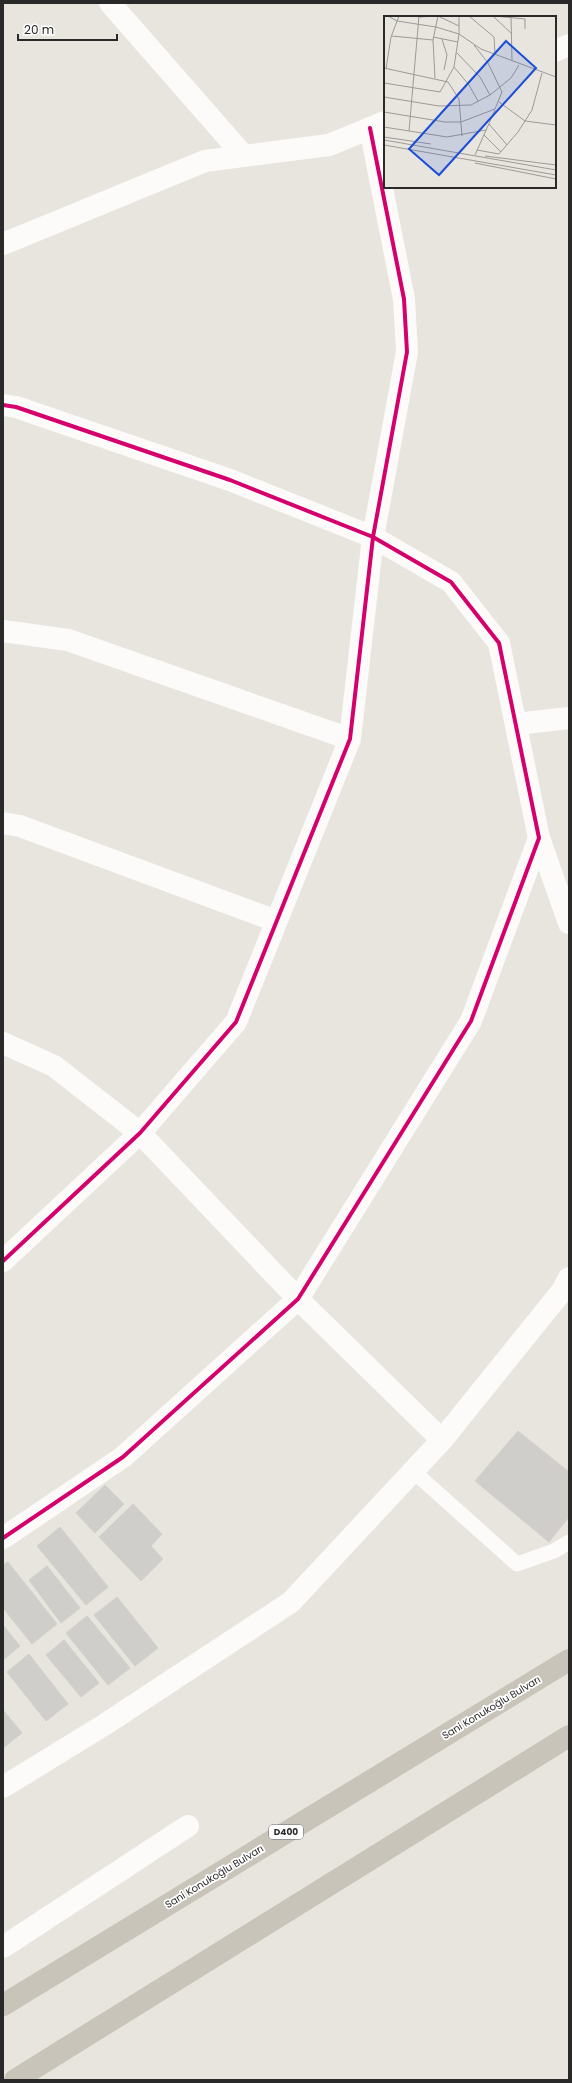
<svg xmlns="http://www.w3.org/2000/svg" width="572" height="2083" font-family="Poppins,sans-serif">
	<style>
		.building { fill: #d0ceca; stroke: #d2d0cb }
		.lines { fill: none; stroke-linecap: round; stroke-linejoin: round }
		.service { stroke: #fcfbfa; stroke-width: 15 }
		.minor { stroke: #fcfbfa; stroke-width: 22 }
		.tertiary { stroke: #fcfbfa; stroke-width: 22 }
		.trunk { stroke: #c9c4b9; stroke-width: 22 }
		.cycleway-casing { stroke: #fff; stroke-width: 6 }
		.cycleway { stroke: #d6006c; stroke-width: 4 }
		.labels { text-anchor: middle; stroke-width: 3.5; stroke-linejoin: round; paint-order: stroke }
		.shield { fill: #fff; stroke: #696969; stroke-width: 1 }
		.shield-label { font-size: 9px; font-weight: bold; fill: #292929 }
		.street-label { font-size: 10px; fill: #292929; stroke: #fff }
		.inset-road { fill: none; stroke: #9c9a96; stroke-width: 1 }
		.view { fill: #1d4ed8; fill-opacity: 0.15; stroke: #1d4ed8; stroke-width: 2 }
		.inset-edge { fill: none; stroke: #292929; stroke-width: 2 }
	</style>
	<rect width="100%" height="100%" fill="#e8e5de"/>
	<!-- building -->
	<path class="building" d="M518,1431L569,1472V1517L549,1542L475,1481Z
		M105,1485L124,1504L95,1533L76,1513Z
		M133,1504L162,1534L151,1546L163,1559L141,1581L99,1537Z
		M60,1527L108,1587L86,1605L37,1546Z
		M8,1562L57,1624L32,1644L3,1608V1565Z
		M47,1566L80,1608L61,1623L29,1580Z
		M117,1597L158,1648L135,1666L94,1615Z
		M87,1616L130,1668L108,1685L66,1633Z
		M3,1625L20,1646L3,1660Z
		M64,1640L99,1683L81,1697L46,1655Z
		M29,1654L68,1704L46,1721L7,1672Z
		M3,1710L22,1733L3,1748Z"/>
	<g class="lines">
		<!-- service -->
		<path class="service" d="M413,1471L517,1564L554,1551L569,1542"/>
		<!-- minor -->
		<path class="minor" d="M110,3L244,156
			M3,405L16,407L230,480L373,537L451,582L499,643L539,838L471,1021L298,1299L123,1457L3,1538
			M3,631L68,640L350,739
			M516,724L569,718
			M3,823L20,826L276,921
			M539,838L569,923
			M3,1043L54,1066L140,1133L298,1299L442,1440
			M3,1261L140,1133L236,1022L350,739L373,537L407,352L404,299L370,128
			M3,1787L104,1725L291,1602L442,1440L562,1291L569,1278
			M3,1947L188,1826"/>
		<!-- tertiary -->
		<path class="tertiary" d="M555,51L569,45
			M3,244L205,161L329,145L385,122"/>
		<!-- trunk -->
		<path class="trunk" d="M3,2005L569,1660
			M15,2080L569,1736"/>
		<defs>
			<path id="cycleway" d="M3,405L16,407L230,480L373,537L451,582L499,643L539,838L471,1021L298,1299L123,1457L3,1538
				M3,1261L140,1133L236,1022L350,739L373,537L407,352L404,299L370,128"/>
		</defs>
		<!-- cycleway casing -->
		<use href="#cycleway" class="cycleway-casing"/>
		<!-- cycleway -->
		<use href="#cycleway" class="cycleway"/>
	</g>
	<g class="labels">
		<!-- shield labels -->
		<rect class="shield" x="269" y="1825" width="34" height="14" rx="3"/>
		<g class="shield-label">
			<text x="286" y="1835">D400</text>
		</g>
		<!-- street labels -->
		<g class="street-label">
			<text transform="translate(491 1707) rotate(-31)" y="4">Sani Konukoğlu Bulvarı</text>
			<text transform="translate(214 1876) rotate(-31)" y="4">Sani Konukoğlu Bulvarı</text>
		</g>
	</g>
	<!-- overview -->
	<g transform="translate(384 16)">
		<rect width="172" height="172" fill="#e8e5de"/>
		<path class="inset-road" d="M75,0V18L97,33L172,61M85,0L110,21L111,38M110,0L141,3V13M127,0L128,44M35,1L54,0L75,10M110,1L128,18M8,20L49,24M49,21L74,26M58,23L63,39L60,54M73,37L96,61L106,79M70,51L85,69L94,85M0,52L64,66L75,83L78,120M2,53L7,21L15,0M51,62L49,24L54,0M0,67L56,76L70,51L75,18L52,11L13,5L4,0M0,81L55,90L87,89L106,79L127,62L135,49M115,86L141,105L172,109M0,96L61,106H77L111,93L118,76L104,47L90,29M105,108L123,129M0,111L63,121L102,114M25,115L35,0M100,119L117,136M0,121L47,128M0,124L172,154M0,129L172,159M93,134L115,138L134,116L148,94L158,57M91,139L111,94M101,140L172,149M91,147L172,163"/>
		<path class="view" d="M122,25L152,52L55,159L25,133Z"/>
		<rect width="172" height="172" class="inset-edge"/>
	</g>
	<!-- border -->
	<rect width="572" height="2083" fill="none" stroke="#292929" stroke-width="8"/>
	<!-- scale -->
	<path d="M18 34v6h99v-6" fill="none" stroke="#292929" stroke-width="2"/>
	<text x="24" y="34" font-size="12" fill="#292929" stroke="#ffffff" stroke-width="3" paint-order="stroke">20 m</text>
</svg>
